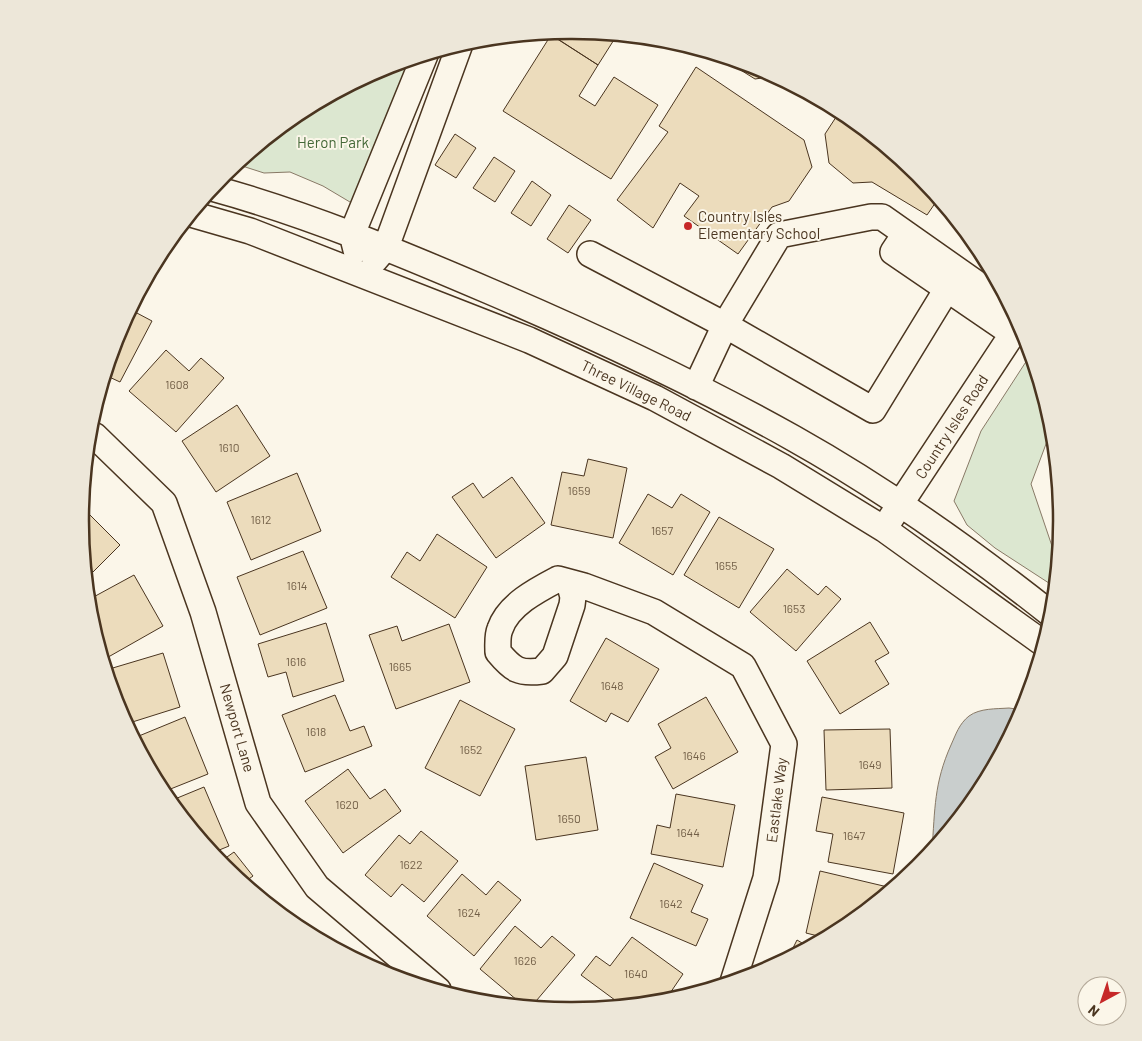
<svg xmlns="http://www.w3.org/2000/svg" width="1142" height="1041" font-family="Barlow,sans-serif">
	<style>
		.green { fill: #dce7d0; stroke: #887966 }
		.water { fill: #c9cecd; stroke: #887966 }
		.building { fill: #ecdcbc; stroke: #4a3520 }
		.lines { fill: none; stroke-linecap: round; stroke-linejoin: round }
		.minor-casing { stroke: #4a3520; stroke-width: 28 }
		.minor { stroke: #fbf6e9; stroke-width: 25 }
		.poi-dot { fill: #c62828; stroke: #fbf6e9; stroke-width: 2 }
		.labels { text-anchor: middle; stroke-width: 4; stroke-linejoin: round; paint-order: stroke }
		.number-label { font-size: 12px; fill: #725f47 }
		.park-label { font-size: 15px; fill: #436837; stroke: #fbf6e9 }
		.poi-label { font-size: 15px; fill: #4a3520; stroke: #fbf6e9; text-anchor: start }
		.street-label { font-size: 15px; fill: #4a3520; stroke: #fbf6e9 }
		.rim { fill: none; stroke: #4a3520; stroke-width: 2.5 }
	</style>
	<rect width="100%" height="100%" fill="#fbf6e9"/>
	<!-- green -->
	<path class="green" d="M411,59L355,205L323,186L290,172L264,173L236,164L299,113L384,67Z
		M1031,354L1052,428L1031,484L1053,549L1058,553L1055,587L995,548L967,525L954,501L981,431Z"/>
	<!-- water -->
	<path class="water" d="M1009,708L1023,710L979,793L932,850C935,809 934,783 951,745C956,734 959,724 969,716C980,708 996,709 1009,708Z"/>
	<!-- building -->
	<path class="building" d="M571,30L617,35L598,65L547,32Z
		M551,35L598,65L579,96L595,106L614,77L658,105L611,179L503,111Z
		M715,54L759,67L775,76L755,79Z
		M696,67L804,140L812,167L789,201L772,207L738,254L684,216L699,196L680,183L653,228L617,200L668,132L659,126Z
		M840,111L918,174L938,199L927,215L872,182L853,183L829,163L825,134Z
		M455,134L476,148L456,178L435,165Z
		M494,157L515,171L495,202L473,188Z
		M532,181L551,195L531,226L511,213Z
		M569,205L591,220L568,253L547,239Z
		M135,312L152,321L120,382L105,375L118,333L123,323L128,325Z
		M166,350L189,371L201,358L224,378L176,432L129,391Z
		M237,405L270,456L216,492L182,441Z
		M588,459L627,468L613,538L551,525L562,472L584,476Z
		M297,473L321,531L251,560L227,502Z
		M512,477L545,523L496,558L452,497L473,483L483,498Z
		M648,494L672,508L681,494L710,512L673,575L619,543Z
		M82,507L120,545L86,579L81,520Z
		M719,517L774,549L739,608L684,575Z
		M437,534L487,567L455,618L391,577L407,552L420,561Z
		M303,551L327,608L260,635L237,577Z
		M787,569L818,595L826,586L841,599L796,651L750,612Z
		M134,575L163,626L103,660L90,616L88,600Z
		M870,622L889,653L875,661L889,684L840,714L807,661Z
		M326,623L344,681L293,697L286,672L268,677L258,644Z
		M449,624L470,682L396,709L369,635L397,626L402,641Z
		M606,638L659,669L628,722L611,713L606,722L570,701Z
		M163,653L180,707L126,724L118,708L106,670Z
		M335,695L350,731L364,726L372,746L305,772L282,715Z
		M706,697L738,752L673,789L655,757L671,748L658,724Z
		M460,700L515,729L480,796L425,768Z
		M185,717L208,774L163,792L134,738Z
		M890,729L892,788L826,790L824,730Z
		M586,757L598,830L536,840L525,766Z
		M348,769L370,799L385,789L401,811L343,853L305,801Z
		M204,787L229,846L212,853L170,801Z
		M676,794L735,805L723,867L651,854L657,825L670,828Z
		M822,797L904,813L893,874L828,862L833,834L816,831Z
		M421,831L458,861L424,902L402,884L391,897L365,875L399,835L410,844Z
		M234,852L253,876L243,883L220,862Z
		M654,863L703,885L691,912L708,919L696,946L630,918Z
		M820,871L892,888L843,928L826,938L806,933Z
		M462,874L486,895L498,881L521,900L474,956L427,916Z
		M515,926L541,948L552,936L575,955L531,1007L524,1006L480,969Z
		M632,937L683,974L664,1002L623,1006L581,975L596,956L610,966Z
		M797,940L809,947L788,958Z"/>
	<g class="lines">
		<defs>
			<path id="minor" d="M212,188C307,214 398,252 489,291C592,335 695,383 793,438C884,489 970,550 1052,615
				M191,214L250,231L529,340L655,398L781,466L884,529L1044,644
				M905,234L893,252L1013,334
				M356,250L352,234L425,55
				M590,254L725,325L873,410L958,271
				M375,260L386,247L460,44
				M696,387L725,325L779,235L871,217H882L1010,307
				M89,433L95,436L164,503L203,612L258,803L317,887L438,990
				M891,518L1019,324
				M569,582L573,597L572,605L555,656L542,671C519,674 513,670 498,652C498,645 497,636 500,629C508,605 537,590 558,579L584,586L654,612L743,666L784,744L766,878L733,982"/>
		</defs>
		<!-- minor casing -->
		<use href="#minor" class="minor-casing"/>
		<!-- minor -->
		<use href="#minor" class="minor"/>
	</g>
	<!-- markers -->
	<circle class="poi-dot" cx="688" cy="226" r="5"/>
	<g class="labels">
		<!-- number labels -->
		<g class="number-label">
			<text x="177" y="389">1608</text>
			<text x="229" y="452">1610</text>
			<text x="579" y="495">1659</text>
			<text x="261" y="524">1612</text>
			<text x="662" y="535">1657</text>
			<text x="726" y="570">1655</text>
			<text x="297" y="590">1614</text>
			<text x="794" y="613">1653</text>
			<text x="296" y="666">1616</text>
			<text x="400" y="671">1665</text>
			<text x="612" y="690">1648</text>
			<text x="316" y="736">1618</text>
			<text x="471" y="754">1652</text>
			<text x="694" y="760">1646</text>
			<text x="870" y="769">1649</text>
			<text x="347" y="809">1620</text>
			<text x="569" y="823">1650</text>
			<text x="688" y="837">1644</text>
			<text x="854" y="840">1647</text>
			<text x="411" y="869">1622</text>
			<text x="671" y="908">1642</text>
			<text x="469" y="917">1624</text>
			<text x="525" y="965">1626</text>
			<text x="636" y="978">1640</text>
		</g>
		<!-- park labels -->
		<g class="park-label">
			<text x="333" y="148">Heron Park</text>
		</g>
		<!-- poi labels -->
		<g class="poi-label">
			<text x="698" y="222">Country Isles<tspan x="698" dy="17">Elementary School</tspan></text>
		</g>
		<!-- street labels -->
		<g class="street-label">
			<text transform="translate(636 391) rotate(26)" y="5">Three Village Road</text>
			<text transform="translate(952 427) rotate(-57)" y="5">Country Isles Road</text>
			<text transform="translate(237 728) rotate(74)" y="5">Newport Lane</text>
			<text transform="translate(777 800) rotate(-83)" y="5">Eastlake Way</text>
		</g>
	</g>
	<!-- crop -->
	<path d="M0 0H1142V1041H0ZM570 39H572A481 481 0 0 1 1053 520V521A481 481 0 0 1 572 1002H570A481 481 0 0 1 89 521V520A481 481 0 0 1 570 39Z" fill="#ede7d9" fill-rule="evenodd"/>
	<path class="rim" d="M570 39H572A481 481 0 0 1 1053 520V521A481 481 0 0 1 572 1002H570A481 481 0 0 1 89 521V520A481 481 0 0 1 570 39Z"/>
	<!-- north arrow -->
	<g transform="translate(1102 1001) rotate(220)"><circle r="24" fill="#fbf6e9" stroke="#b4a999"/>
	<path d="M0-4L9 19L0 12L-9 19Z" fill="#c62828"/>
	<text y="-8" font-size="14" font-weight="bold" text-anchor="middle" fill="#4a3520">N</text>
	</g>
</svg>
